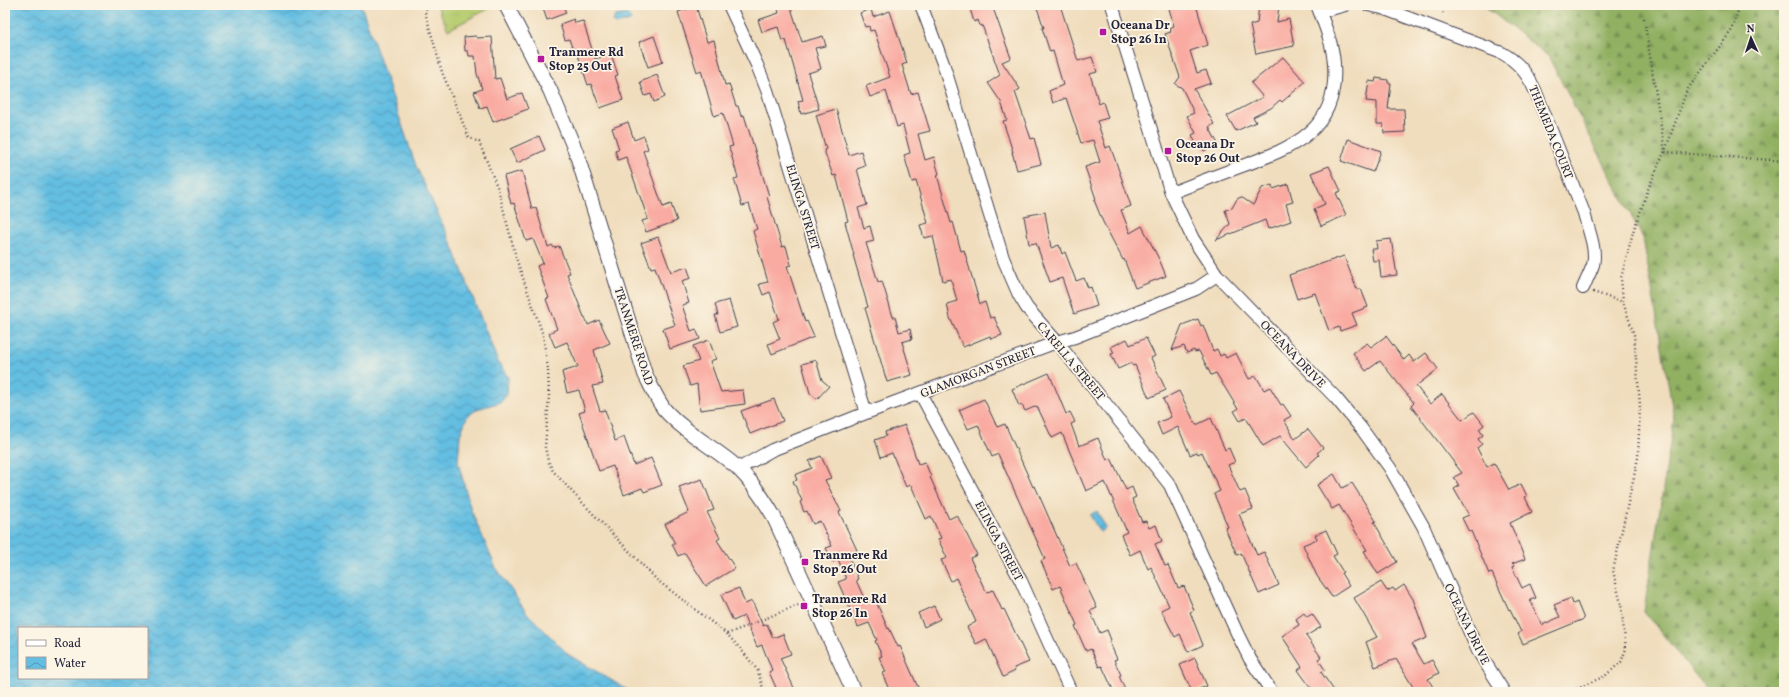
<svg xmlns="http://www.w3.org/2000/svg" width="1789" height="697" font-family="Vollkorn,serif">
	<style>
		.forest { fill: url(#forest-firs); stroke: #5a694e }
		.park { fill: url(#park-crowns); stroke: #6c7756 }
		.water { fill: url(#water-waves); stroke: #43708e; fill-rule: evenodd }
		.building { fill: #f9aaa1 }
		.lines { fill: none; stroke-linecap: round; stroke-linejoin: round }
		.minor-casing { stroke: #413e4e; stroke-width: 14 }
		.tertiary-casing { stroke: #413e4e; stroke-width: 16 }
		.path { stroke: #413e4e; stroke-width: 2.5; stroke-dasharray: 1 3; stroke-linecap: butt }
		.minor { stroke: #fff; stroke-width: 12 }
		.tertiary { stroke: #fff; stroke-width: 14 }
		.poi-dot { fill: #b5179e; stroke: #fcf5e5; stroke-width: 1.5 }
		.labels { text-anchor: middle; stroke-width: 3.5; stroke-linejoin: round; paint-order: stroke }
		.poi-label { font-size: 12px; font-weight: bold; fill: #22223b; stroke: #fcf5e5; text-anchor: start }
		.street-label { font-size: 12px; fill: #22223b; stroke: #fcf5e5 }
	</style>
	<defs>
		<pattern id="forest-firs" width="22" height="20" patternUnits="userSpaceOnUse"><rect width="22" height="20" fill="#91b062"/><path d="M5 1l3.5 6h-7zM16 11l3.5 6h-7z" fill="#768f52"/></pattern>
		<pattern id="park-crowns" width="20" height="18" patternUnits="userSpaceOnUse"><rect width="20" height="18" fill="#b7cc70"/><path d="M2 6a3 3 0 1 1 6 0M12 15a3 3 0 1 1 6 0" fill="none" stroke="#9daf62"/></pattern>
		<pattern id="water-waves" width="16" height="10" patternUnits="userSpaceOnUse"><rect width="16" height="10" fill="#64bee1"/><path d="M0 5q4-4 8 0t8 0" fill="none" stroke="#529ab8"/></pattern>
	</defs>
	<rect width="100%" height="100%" fill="#fcf5e5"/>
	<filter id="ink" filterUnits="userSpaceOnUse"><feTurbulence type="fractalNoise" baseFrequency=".025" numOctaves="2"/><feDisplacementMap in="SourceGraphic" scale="8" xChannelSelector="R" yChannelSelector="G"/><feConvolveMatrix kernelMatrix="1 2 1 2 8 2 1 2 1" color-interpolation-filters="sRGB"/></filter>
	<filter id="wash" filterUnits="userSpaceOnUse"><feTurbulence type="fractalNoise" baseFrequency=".012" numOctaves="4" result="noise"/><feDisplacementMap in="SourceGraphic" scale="16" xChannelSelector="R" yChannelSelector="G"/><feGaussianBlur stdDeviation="0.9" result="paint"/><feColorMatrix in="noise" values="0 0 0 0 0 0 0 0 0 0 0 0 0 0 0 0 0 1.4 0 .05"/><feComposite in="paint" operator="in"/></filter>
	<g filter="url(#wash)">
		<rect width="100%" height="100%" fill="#f0ddbd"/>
		<!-- forest -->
		<path class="forest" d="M1486,5H1784V692H1709L1644,611L1674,418L1643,238L1548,56L1488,9Z"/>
		<!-- park -->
		<path class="park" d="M437,5H489L490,8L448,30Z"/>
		<!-- water -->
		<path class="water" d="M5,5H361L416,166L453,247L498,362L508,377L507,394L501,402L477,409L467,417L460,435L458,462L471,510L495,566L526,612L569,655L631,692H5ZM19,628H147V678H19Z
			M626,14L630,17L631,20L628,22H622L617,25L613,22L615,16Z
			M1097,511L1106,528L1100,532L1090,515Z"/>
		<g id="blocks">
			<!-- building -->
			<path class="building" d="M542,5H563L566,13L547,20Z
				M777,5H790L802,42L823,36L826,46L815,48L821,69L808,73L819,109L801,114L798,101L803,100L786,40L782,41L778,27L762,32L758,20L779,13Z
				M969,5H991L994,11L1011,58L1002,62L1020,89L1015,92L1031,139L1034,138L1041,164L1017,170L1012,152H1013L1003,121L1007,120L1001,102L988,83L1000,75L982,25L980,26L978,20L974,22Z
				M1036,5H1060L1078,61L1092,57L1097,72L1090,74L1099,104L1103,102L1108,118L1097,121L1106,148L1110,146L1117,165L1131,206L1121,210L1130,233L1142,226L1159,259L1166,276L1135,288L1124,259L1123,260L1103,222L1094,200L1096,199L1085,167L1100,162L1093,140L1081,143L1066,98L1053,103L1049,91L1063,85L1053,51L1050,52L1042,28H1044Z
				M1168,5H1196L1208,45L1190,51L1197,73L1206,70L1211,83L1194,89L1214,124L1209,127L1218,144L1204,151L1201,144L1197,146L1192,135L1196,133L1187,116L1194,113L1182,88L1175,84L1180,77L1165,34L1171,32L1170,28L1174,26Z
				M1259,5H1279L1277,22L1289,19L1294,46L1256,54L1250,25L1257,23Z
				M696,6L707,42L714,40L725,85L729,84L736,106H738L741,116L744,115L769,196L767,197L782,247L786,246L791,265L787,266L805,322L807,321L814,337L772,354L768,344L780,339L773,322L779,319L770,292L763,295L759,284L768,282L753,231L757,229L749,204L742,206L734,179L738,178L729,147L733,146L723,113L714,116L701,70L697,72L678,12Z
				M871,9L873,17L890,11L907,63L902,65L911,94L918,92L930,131L918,134L925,160L934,157L939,174L937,175L951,223L953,222L961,251L964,250L980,304L985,302L990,318L994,317L1002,335L991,339L990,336L963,347L950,318L947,304L957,301L951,279L943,281L933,236L924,238L920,225L928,223L916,181L912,182L904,155L910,153L903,125L897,127L886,91L870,97L866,86L890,77L874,30L870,31L869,26L865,27L860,13Z
				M574,19L575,23L583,21L595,59L611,54L618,75L615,76L623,100L600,108L591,84L588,85L576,49L573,50L569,39L565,40L560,24Z
				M476,36L477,38L492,37L495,79L500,78L507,99L522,93L528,109L493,122L487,106L480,108L474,92L482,89L477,74L475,56H469L468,51H465L464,37Z
				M654,36L663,62L648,67L639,42Z
				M1283,57L1305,82L1282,102L1280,100L1271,108L1253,117L1256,122L1236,131L1227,116L1263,97L1251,83Z
				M657,75L665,97L654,102L651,94L645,96L640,82Z
				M1376,78L1388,80V83H1391L1388,109H1404L1405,132L1384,133L1383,124H1377V102L1366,101L1369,81L1375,82Z
				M836,109L849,155L861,151L865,166L857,169L867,205L858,208L864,228L870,226L874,241L866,243L878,282L882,281L893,317H895L899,332L910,329L912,339L902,342L912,375L887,382L865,308L868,307L853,255H854L845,222L848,221L836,175L833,176L824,150L826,149L816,115Z
				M628,122L634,140L644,136L648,149L643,151L663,207L671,204L677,221L646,232L642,221L648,219L626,157L618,160L615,150L619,149L612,128Z
				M539,136L545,150L517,163L510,149Z
				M1348,139L1381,151L1373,172L1341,161Z
				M1329,166L1341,191L1336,193L1346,215L1321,226L1314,209L1325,204L1311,173Z
				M522,171L532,209L536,208L548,247L552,245L554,248L559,246L570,273L567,274L584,317H585L588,325L599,320L610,343L594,350L603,384L592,386L600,411L605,410L615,441L624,437L634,465L651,458L662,485L644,492L642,488L624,495L613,466L599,471L579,413L585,411L579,390L567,393L562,372L578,367L567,342L555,347L549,333L557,329L546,299L549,298L537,266L543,263L533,239L526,241L514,203L511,204L504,176Z
				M1288,184L1293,202L1286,204L1291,221L1268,229L1265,220L1216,240L1230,224L1225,210L1232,208L1237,199L1241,197L1253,205L1262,188L1272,185L1273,189Z
				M1045,212L1051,248L1059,245L1062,254L1065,252L1076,281L1084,278L1088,288L1091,287L1097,306L1074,314L1062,278L1050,282L1036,243L1029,244L1024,216Z
				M658,237L671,272L687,267L691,278L682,281L689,303L682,305L691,331L696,329L700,339L670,349L663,329L675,325L655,267L651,268L641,243Z
				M1391,239L1397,275L1381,277L1379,260L1373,261L1371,249H1377L1376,241Z
				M1344,256L1357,290L1361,289L1368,307L1352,313L1357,325L1340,331L1339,327L1329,331L1315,293L1297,299L1289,275Z
				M729,300L737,327L720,332L715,315H718L715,304Z
				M1198,319L1201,326L1203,325L1213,351L1217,349L1220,356L1224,354L1226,358L1236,353L1249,379L1256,376L1264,390L1270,387L1281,405L1283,404L1291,416L1284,420L1295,439L1308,429L1323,448L1317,453L1319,455L1306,467L1280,436L1263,446L1246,418L1240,421L1234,411L1238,409L1216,373L1211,375L1199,351L1195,352L1194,350L1187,353L1184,346L1172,350L1182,325Z
				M1386,336L1404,360L1409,355L1414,362L1426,353L1438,369L1416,386L1430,404L1442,394L1462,420L1474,412L1484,425L1479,429L1483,435L1478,439L1482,444L1477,448L1487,467L1494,463L1509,490L1521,484L1527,496L1525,497L1532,512L1510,523L1525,559L1512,564L1514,566L1512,567L1522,588L1530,584L1536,598L1530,600L1542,625L1560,617L1554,605L1571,598L1573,604L1577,602L1584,619L1523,644L1518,634L1521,632L1510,609L1509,610L1492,573L1489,574L1471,531L1469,532L1462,518L1469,515L1454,489L1459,486L1454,477L1462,473L1411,406L1414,403L1380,361L1366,371L1353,353L1367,343L1371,347Z
				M1146,338L1155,356L1151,358L1166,390L1149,398L1135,365L1133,366L1131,363L1118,369L1111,354L1114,353L1111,347L1127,339L1130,345Z
				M709,340L716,359L710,361L721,392L743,390L745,404L700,410L697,384L690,386L683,366L699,361L693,346Z
				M816,360L822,380L829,386L817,399L810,393L802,364Z
				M1049,373L1066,414L1070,412L1075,422L1071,424L1079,446L1098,438L1107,460L1111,458L1126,490L1132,487L1136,497L1132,499L1142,522L1146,521L1149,528L1156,525L1162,541L1155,544L1165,566L1168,565L1178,588L1184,586L1194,610L1190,612L1203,645L1188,652L1180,634L1175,637L1161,610L1169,606L1160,586L1151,567L1148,569L1140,550L1130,555L1121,535L1127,532L1105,482L1086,491L1062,433L1052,438L1037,406L1025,411L1022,405L1019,406L1012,389Z
				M1179,391L1196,425L1211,418L1225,450L1229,448L1235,462L1228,465L1240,492L1245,490L1253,509L1239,514L1257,555L1264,552L1279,585L1259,594L1241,553L1237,555L1225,528L1228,527L1214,494L1220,491L1202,452L1198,454L1197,452L1190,455L1178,427L1162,435L1157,423L1171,417L1163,399Z
				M774,399L783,421L750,434L741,411Z
				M984,399L997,427L1005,424L1033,487L1035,486L1070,566L1076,563L1097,608L1090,611L1100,633L1107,630L1111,640L1109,641L1117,659L1114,660L1121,675L1119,676L1126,692H1114L1102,666L1099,667L1091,649L1086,651L1075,626L1077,625L1060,586L1053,589L1041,561L1045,559L998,454L992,457L978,425L968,429L959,410Z
				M905,425L918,464L925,462L931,477H930L949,519L957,515L977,555L970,558L985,590L987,592L993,590L1002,610L1004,609L1029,662L1014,668L1015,671L1003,677L986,639L976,644L967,627L976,622L956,578L951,581L941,560L947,558L938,539L941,538L931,516L926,519L911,485L906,487L892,453L881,457L875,440L886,436L885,432Z
				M821,456L831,478L825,480L841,511L839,512L857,550L848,555L858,579L856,580L866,603L875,599L888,629L889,628L898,647L900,646L920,692H890L882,673L886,672L879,657L882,656L875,641L877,640L869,623L858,627L838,582L846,579L838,559L833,562L826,548L832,546L820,521L813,524L807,511L804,512L800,502L802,501L793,481L797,480L795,475L812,468L809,461Z
				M1334,474L1342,488L1352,483L1376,521L1374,522L1397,562L1378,574L1364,551L1367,550L1339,505L1332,509L1317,485Z
				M702,479L714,510L707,512L720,538L717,540L735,568L706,586L685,553L678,556L672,544H675L665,524L689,512L679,487Z
				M1326,530L1337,554L1333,556L1343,572L1341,573L1349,586L1332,597L1317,576L1303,545L1317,539L1315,535Z
				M1381,582L1387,591L1393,588L1395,591L1404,585L1413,599L1427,638L1412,644L1424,664L1432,660L1439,673L1428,679L1436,692H1416L1396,659L1375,667L1366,642L1377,637L1354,598Z
				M739,588L745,604L752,601L763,626L767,624L773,638L783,634L791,654L780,658L796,692H778L769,672L772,670L762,645L757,647L744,616L733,621L721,595Z
				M934,606L940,619L924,627L918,613Z
				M1304,613L1307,617L1312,614L1321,627L1306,636L1321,657L1318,659L1325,670L1321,672L1335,692H1314L1298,670L1302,667L1282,636L1299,625L1296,619Z
				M1195,658L1207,686L1192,692L1180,665Z"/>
		</g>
	</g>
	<g filter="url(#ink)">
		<use href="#blocks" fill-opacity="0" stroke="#413e4e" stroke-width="1"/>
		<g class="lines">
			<defs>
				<path id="minor" d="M729,5L757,65L767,90L866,413
					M921,5L944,66L1003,258L1019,295L1027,308L1057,342L1170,485L1238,635L1250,659L1272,692
					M1112,5L1171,193L1193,239L1217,275L1335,397L1361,428L1390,468L1423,526L1478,651L1504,692
					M1368,5L1382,8L1502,53C1518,62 1527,73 1535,90L1584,213C1588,229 1597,249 1593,265C1590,273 1586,281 1583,288
					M1320,12L1345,5
					M1171,193C1194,184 1218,175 1242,166C1294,147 1339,130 1334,64C1333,44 1324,23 1317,5
					M920,393L1021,581L1071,692
					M738,469L772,450L866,413L1057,342L1075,337L1196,289L1217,275"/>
				<path id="tertiary" d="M506,5L550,90L576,152L645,374C651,386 656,398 664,409C685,433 714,447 738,468C752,482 763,498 773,515L854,692"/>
			</defs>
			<!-- minor casing -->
			<use href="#minor" class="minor-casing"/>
			<!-- tertiary casing -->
			<use href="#tertiary" class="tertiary-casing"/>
			<!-- path -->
			<path class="path" d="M428,5L425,12L442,72L469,138L479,142L498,189L517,261L543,335L548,369L549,396L545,447L548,461L553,471L574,494L657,580L727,634L743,652L758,671L764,692
				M1440,5L1443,13
				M1644,18L1665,152L1784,161
				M1593,292L1623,302
				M727,634L801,604
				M1575,692L1576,689L1605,676L1621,662L1626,649L1621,604L1613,571L1638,458L1640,405L1634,335L1623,302L1621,278L1633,232L1649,187L1666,148L1687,90L1732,30L1740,5"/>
			<!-- minor -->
			<use href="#minor" class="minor"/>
			<!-- tertiary -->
			<use href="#tertiary" class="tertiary"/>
		</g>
	</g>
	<!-- markers -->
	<g class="poi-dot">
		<rect x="1099" y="28" width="8" height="8" rx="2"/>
		<rect x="537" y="55" width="8" height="8" rx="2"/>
		<rect x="1164" y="147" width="8" height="8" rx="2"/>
		<rect x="801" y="558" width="8" height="8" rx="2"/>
		<rect x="800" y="602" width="8" height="8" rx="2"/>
	</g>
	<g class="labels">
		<!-- poi labels -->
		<g class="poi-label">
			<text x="1111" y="29">Oceana Dr<tspan x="1111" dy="14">Stop 26 In</tspan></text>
			<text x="549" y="56">Tranmere Rd<tspan x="549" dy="14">Stop 25 Out</tspan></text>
			<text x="1176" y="148">Oceana Dr<tspan x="1176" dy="14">Stop 26 Out</tspan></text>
			<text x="813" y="559">Tranmere Rd<tspan x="813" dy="14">Stop 26 Out</tspan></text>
			<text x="812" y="603">Tranmere Rd<tspan x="812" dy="14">Stop 26 In</tspan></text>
		</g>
		<!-- street labels -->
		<g class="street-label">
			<text transform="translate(1551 132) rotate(68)" y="4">THEMEDA COURT</text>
			<text transform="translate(803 207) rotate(73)" y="4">ELINGA STREET</text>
			<text transform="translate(634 336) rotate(72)" y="4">TRANMERE ROAD</text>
			<text transform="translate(1293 354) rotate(46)" y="4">OCEANA DRIVE</text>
			<text transform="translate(1071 361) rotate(50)" y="4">CARELLA STREET</text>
			<text transform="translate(978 372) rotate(-21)" y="4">GLAMORGAN STREET</text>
			<text transform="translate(999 541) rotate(62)" y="4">ELINGA STREET</text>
			<text transform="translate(1467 624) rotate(64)" y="4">OCEANA DRIVE</text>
		</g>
	</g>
	<!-- margin -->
	<rect width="1789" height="697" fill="none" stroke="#fcf5e5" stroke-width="20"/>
	<!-- legend -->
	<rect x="18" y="627" width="130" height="52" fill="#fcf5e5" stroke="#a5a1a1"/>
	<rect x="26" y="640" width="20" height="6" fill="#ffffff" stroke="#a5a1a1"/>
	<text x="54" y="647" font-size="12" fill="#22223b">Road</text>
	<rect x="26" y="657" width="20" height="12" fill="url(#water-waves)" stroke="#a5a1a1"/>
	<text x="54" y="667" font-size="12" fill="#22223b">Water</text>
	<!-- north arrow -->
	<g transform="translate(1751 38) rotate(357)" stroke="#fcf5e5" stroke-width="3" paint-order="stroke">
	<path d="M0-3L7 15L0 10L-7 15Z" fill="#22223b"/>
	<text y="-6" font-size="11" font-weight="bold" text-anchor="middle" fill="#22223b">N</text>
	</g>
</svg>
